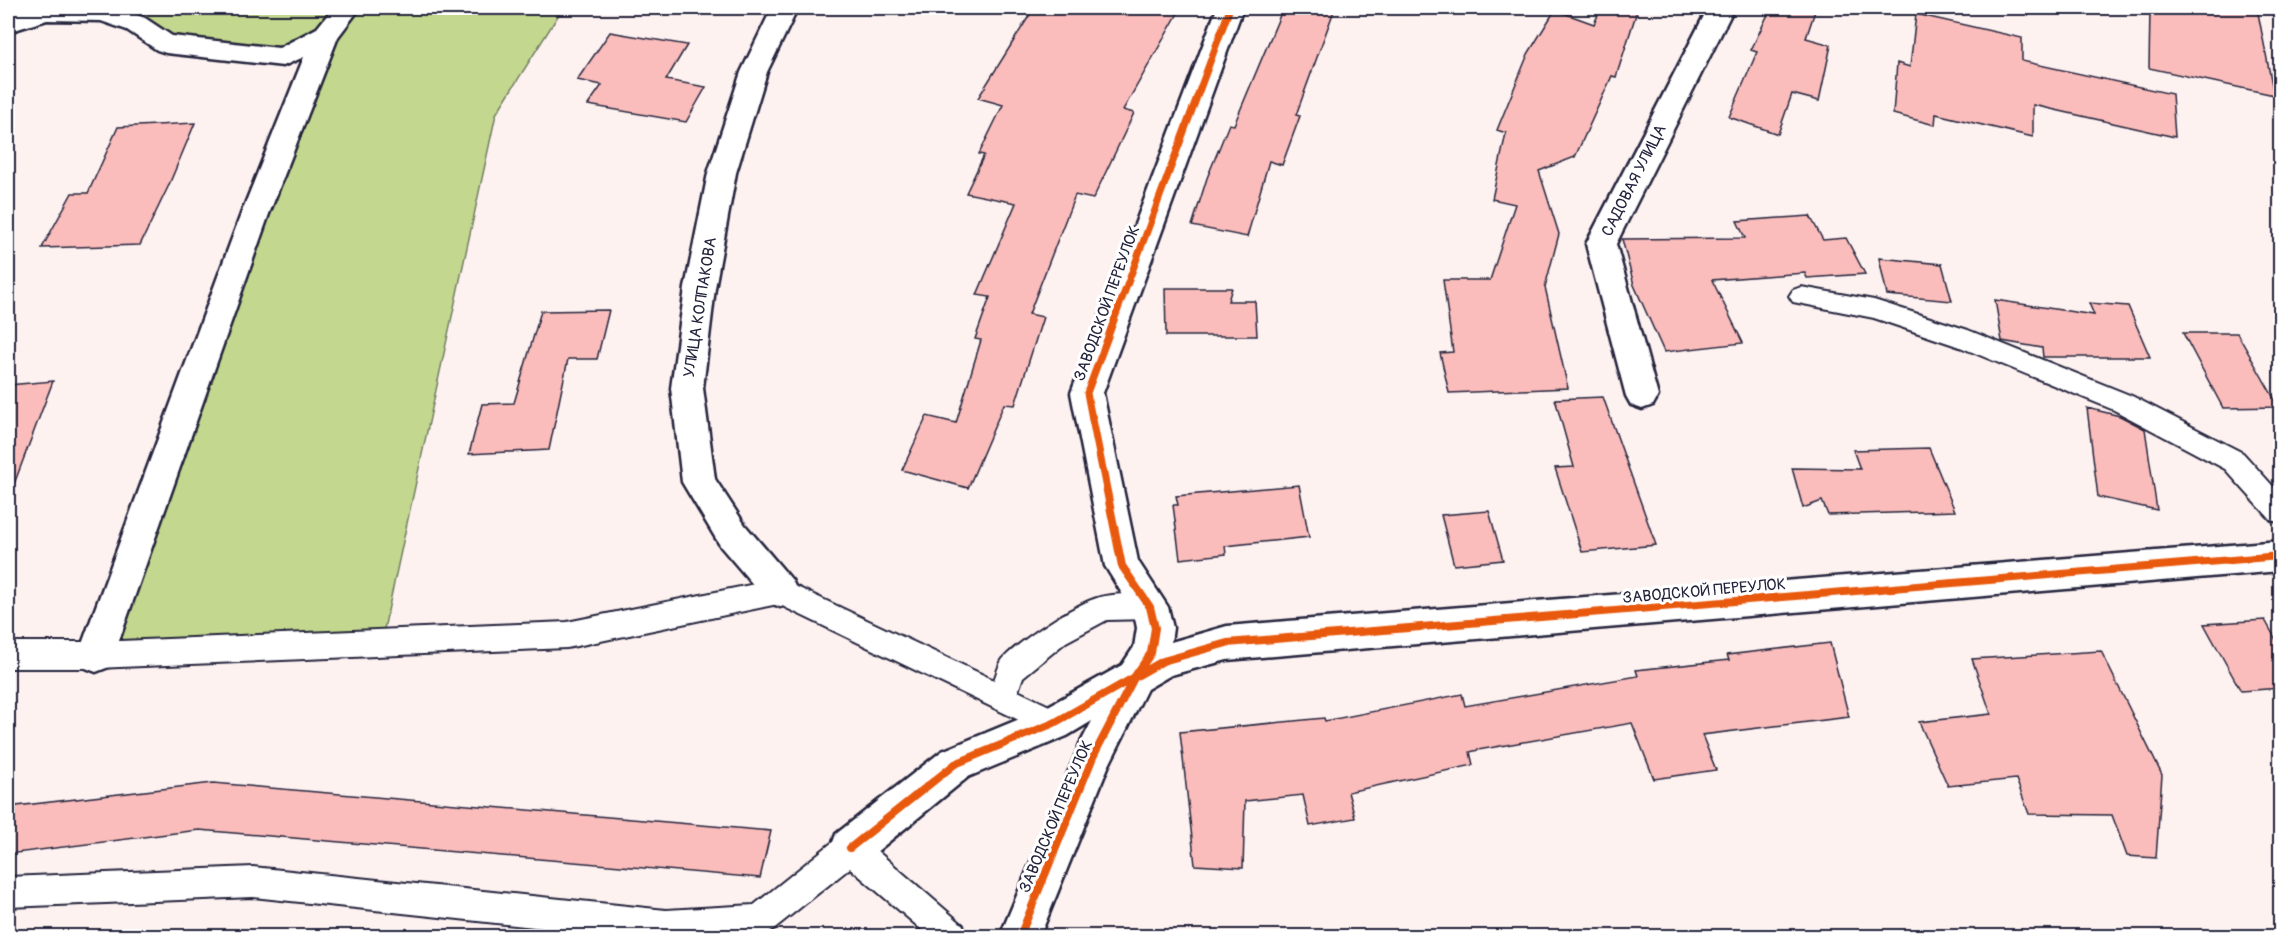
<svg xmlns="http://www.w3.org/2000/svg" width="2288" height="944" font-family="Pangolin,sans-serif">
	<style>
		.green { fill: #c3d88e; stroke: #727d64; stroke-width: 1.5 }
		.building { fill: #fabdbb; stroke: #22223b; stroke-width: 1.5 }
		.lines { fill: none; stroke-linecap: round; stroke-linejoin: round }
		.lane-casing { stroke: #22223b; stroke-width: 4 }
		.street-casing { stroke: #22223b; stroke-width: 5 }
		.lane { fill: #fff; fill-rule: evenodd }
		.street { fill: #fff; fill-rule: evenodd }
		.cycleway-far1-casing { stroke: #fff; stroke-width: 10 }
		.cycleway-casing { stroke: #fff; stroke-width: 12 }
		.cycleway-far1 { stroke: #e8590c; stroke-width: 7 }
		.cycleway { stroke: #e8590c; stroke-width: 8 }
		.labels { text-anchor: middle; stroke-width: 6; stroke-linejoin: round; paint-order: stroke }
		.street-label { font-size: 16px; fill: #22223b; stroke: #fff }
	</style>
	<rect width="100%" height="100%" fill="#fef2f1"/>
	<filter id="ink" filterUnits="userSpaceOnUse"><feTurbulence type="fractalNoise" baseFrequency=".0167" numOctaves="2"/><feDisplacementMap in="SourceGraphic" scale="12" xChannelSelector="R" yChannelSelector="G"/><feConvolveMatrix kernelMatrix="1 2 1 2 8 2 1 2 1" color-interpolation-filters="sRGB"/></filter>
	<g filter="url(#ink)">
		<!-- green -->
		<path class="green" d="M8,8H563L496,114L381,643L96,655L325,35L283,57L166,44L136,24L46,11L8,23Z"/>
		<!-- building -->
		<path class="building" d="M1034,8H1181L1123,110L1134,113L1093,199L1075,195L1029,314L1043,317L1015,405L1004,404L968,488L902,470L927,416L956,423L981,340L975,339L990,297L977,295L1016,203L966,193L984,155L979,154L1003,105L978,98Z
			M1283,8H1335L1296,115L1300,116L1282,165L1269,161L1247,237L1192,226L1207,178L1229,124L1234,125Z
			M1601,8H1638L1616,77L1612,76L1575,157L1539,171L1559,234L1545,287L1568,388L1449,393L1440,353L1453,352L1443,280H1490L1515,204L1492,199L1506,133L1497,130L1528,54L1555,10L1594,24Z
			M1771,8H1816L1806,38L1831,45L1819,101L1792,94L1778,134L1729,117L1757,52L1751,50Z
			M2150,8H2257L2274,95L2149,68Z
			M1916,14L2022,38V61L2172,94L2175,137L2033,105V137L1936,114L1935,125L1893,114L1897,63L1910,67Z
			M610,32L687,45L666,80L706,87L686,122L588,105L602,85L577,80Z
			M195,123L168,187L140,245L42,248L72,193H88L118,127Z
			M1810,216L1823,240L1846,238L1865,274L1807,278L1805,273L1712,280L1743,343L1664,352L1634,285L1622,239L1745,238L1737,221Z
			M1879,258L1942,264L1952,301L1887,295Z
			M1165,288H1232L1228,301H1255L1257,336H1166Z
			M1995,300L2094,315L2089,303L2128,306L2150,357H2043L2042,348L2002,341Z
			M609,310L597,359H568L549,450L469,454L482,404L514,403L541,311Z
			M2183,333H2237L2279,407L2223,408Z
			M53,381L11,492H8V385Z
			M1603,397L1656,545L1582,552L1555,468L1574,467L1555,399Z
			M2087,408L2120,416L2145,429L2157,510L2098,497Z
			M1929,448L1955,511L1828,515L1822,501L1803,508L1792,468L1860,469L1853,450Z
			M1299,485L1309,537L1225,546L1226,554L1180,559L1173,505H1178L1176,496Z
			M1489,511L1503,560L1454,565L1441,515Z
			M2265,620L2280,647V688L2241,691L2204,624Z
			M1830,643L1849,717L1702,735L1716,770L1654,779L1632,723L1478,750L1470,752L1473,765L1348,792L1355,818L1310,826L1303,795L1245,801L1243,868L1195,865L1180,732L1324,718L1325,721L1462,694L1465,706L1638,676L1636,670L1729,660L1727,655Z
			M2101,651L2162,775L2156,858L2127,856L2112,815L2029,814L2016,779L1948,786L1919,722L1991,714L1972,659Z
			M213,783L771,831L760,878L199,830L8,854V807Z"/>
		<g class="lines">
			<defs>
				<path id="lane" d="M1801,287L1874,300L1968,330L2132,396L2243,453L2280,494V523L2271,520L2225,469L2114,410L1960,347L1874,318L1793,302L1789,296L1793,290Z
					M780,579L994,680C997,673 999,664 1003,659C1019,641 1081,599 1105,596C1121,593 1144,593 1160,598L1164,607L1160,616L1150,619L1107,620L1066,642L1023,677L1018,691L1064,713L1068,723L1064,733L1054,737L778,604L567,648L96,668H8V642H96L567,622Z
					M850,833L861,837L963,925L967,936H929L850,868L771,931L760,935L744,936H619L253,897L8,907V877L253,867L666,910L754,905L839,837Z"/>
				<path id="street" d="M29,8H116L145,18L172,36L279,48L317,28L333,8H360L338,37L269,214L114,655L109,667L96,672L83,667L78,655L241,214L304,57L283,66L166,53L157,50L127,30L101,21L47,20L8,32V14Z
					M772,8H798L767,72L736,173L715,288L703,388L715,479L745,525L792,580L797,591L792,602L780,607L768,602L721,547L682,482L671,388L685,288L708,173L741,72Z
					M1217,8H1243L1103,393L1138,561L1168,607L1173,628L1171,642L1227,626L2280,541V571L1227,660L1171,675L1147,689L1108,767L1040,936H1000L1080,744L1092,721L1067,736L968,777L864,862L850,867L836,862L831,848L836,834L942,751L1041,710L1122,665L1134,647L1137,628L1134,613L1105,566L1071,393Z
					M1708,8H1734L1616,244L1658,396L1653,405L1642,409L1631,405L1626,396L1586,244Z"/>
			</defs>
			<!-- lane casing -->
			<use href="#lane" class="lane-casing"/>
			<!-- street casing -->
			<use href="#street" class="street-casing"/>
			<!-- lane -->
			<use href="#lane" class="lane"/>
			<!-- street -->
			<use href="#street" class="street"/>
			<defs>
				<path id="cycleway-far1" d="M1092,419L1087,393L1230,8"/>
				<path id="cycleway" d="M850,848L955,764L1054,723L1163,661L1227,643L2280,556
					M1020,936L1093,757L1135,676L1151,653L1155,628L1150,607L1122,566L1092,417"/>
			</defs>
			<!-- cycleway-far1 casing -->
			<use href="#cycleway-far1" class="cycleway-far1-casing"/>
			<!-- cycleway casing -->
			<use href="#cycleway" class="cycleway-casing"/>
			<!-- cycleway-far1 -->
			<use href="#cycleway-far1" class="cycleway-far1"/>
			<!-- cycleway -->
			<use href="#cycleway" class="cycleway"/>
		</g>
	</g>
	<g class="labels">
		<!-- street labels -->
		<g class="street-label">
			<text transform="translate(1633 180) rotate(-63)" y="6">САДОВАЯ УЛИЦА</text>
			<text transform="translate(1106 303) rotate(-70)" y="6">ЗАВОДСКОЙ ПЕРЕУЛОК</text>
			<text transform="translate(699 307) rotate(-81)" y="6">УЛИЦА КОЛПАКОВА</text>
			<text transform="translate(1704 590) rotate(-5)" y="6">ЗАВОДСКОЙ ПЕРЕУЛОК</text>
			<text transform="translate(1055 816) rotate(-67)" y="6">ЗАВОДСКОЙ ПЕРЕУЛОК</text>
		</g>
	</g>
	<!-- margin -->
	<rect width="2288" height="944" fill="none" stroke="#fff" stroke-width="30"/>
	<rect x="15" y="15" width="2258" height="914" fill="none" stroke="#22223b" stroke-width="2" filter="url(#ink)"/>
</svg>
